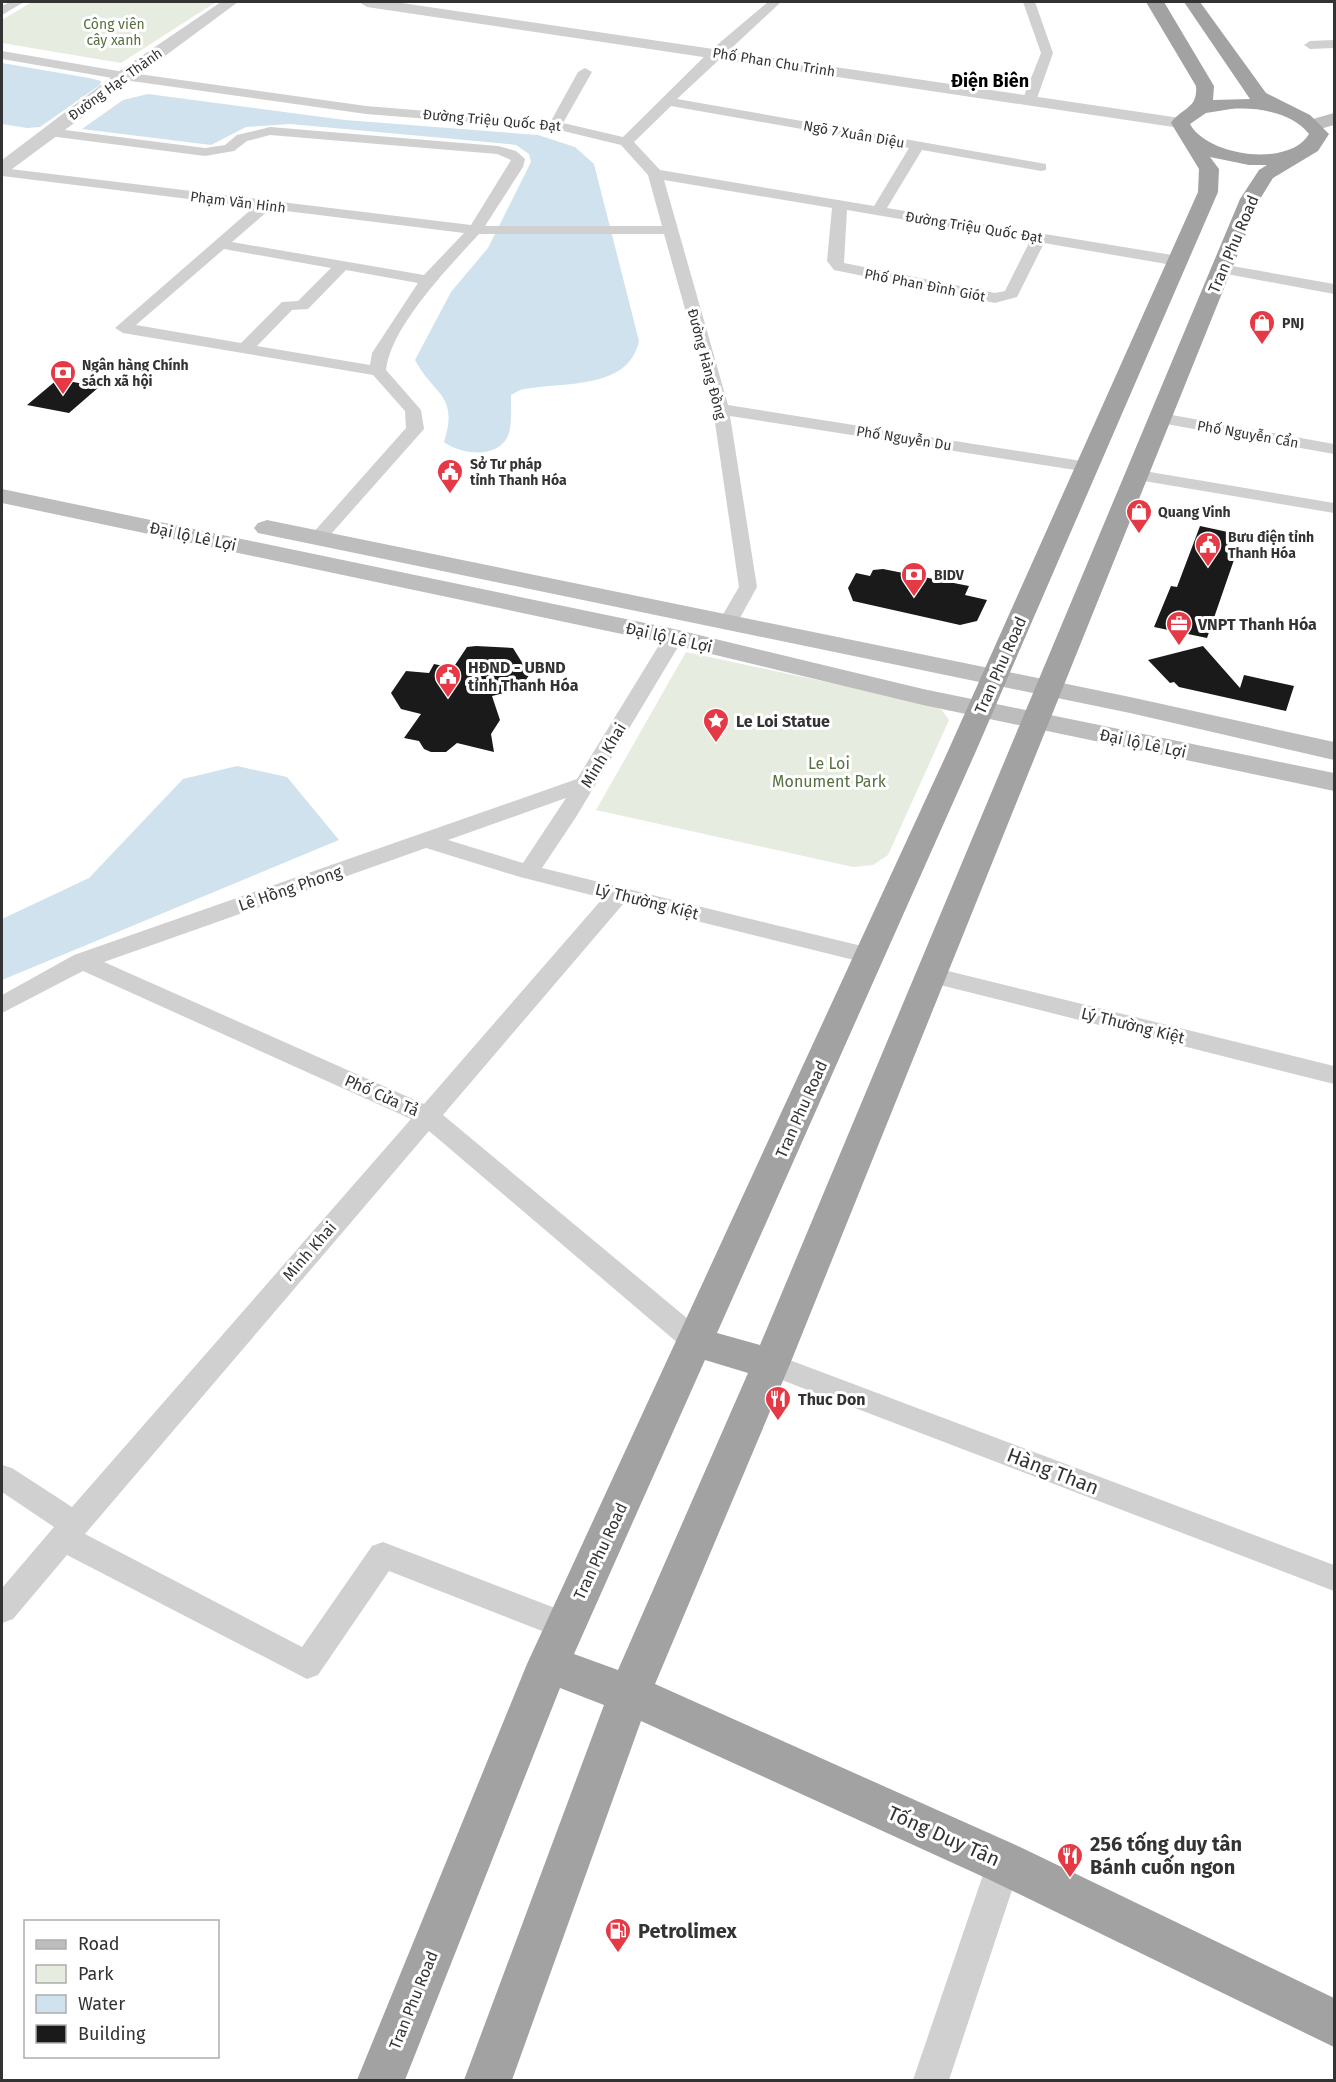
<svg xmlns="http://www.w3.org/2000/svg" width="1336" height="2082" font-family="'Fira Sans',sans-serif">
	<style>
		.green { fill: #e6ecdf }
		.water { fill: #cfe2ee }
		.building { fill: #1a1a1a }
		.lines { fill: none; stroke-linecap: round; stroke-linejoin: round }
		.minor { fill: #d0d0d0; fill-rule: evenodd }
		.tertiary { fill: #d0d0d0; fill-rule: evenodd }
		.secondary { fill: #bdbdbd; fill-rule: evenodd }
		.trunk { fill: #a2a2a2; fill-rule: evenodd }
		.labels { text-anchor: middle; stroke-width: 6; stroke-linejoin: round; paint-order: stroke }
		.far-park-label { font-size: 14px; fill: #56703f; stroke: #fff }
		.far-street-label { font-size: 14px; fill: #333; stroke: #fff }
		.far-poi-label { font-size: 14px; font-weight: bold; fill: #333; stroke: #fff; text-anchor: start }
		.street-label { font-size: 16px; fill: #333; stroke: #fff }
		.poi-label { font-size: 16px; font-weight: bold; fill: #333; stroke: #fff; text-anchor: start }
		.park-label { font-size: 16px; fill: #56703f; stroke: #fff }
		.far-district-label { font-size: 18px; font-weight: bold; fill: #000; stroke: #fff }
		.near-street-label { font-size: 20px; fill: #333; stroke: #fff }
		.near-poi-label { font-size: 20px; font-weight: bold; fill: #333; stroke: #fff; text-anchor: start }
	</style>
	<rect width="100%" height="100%" fill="#fff"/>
	<!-- green -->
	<path class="green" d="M32,2H216L121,63L2,43V20Z
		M686,652L925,703L942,710L949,720L888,855L873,865L853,867L596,810Z"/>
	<!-- water -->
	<path class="water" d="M2,63L89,78L101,81L100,85L40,127L27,128L2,124Z
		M148,94L345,120L538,135L575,147L594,164L639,341C628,392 559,381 520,390L511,395C511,407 512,422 509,433C500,460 461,455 444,442C459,394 434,396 415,360L451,292L488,248L531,162L529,154L516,145L498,143L290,124L246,127L211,145L82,129L123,100Z
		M237,766L287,777L339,840L2,980V919L89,878L183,779Z"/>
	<!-- building -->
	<path class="building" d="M58,379L99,387L69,413L27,405Z
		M1200,526L1237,534L1230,553L1236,554L1207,638L1154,627L1171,586L1177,587Z
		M883,569L969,586L965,595L987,600L977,621L960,625L853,601L848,588L856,573L870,576L873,570Z
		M476,646L513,648L523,664L535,666L520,689L492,696L500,720L491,734L494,752L457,743L446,752H431L424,749L419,741L404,738L421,714L401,709L391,693L406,671L429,673L434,664L453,668L467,647Z
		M1203,646L1240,688L1244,675L1294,686L1286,711L1179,687L1174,682L1170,683L1148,660Z"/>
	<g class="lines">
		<!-- minor -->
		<path class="minor" d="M10,2H24L2,15V6Z
			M768,2H781L677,99L1046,164V170L1041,171L922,150L887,208L1178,256L1186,261L1178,266L1044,243L1017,297L995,303L834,270L827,261L832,208L664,180L728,405L1088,462L1097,467L1088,472L730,416L757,587L735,627L728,629L718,623L739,587L713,409L664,234H479C449,267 391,326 386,370L421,410L424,429L324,542L318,544L309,538L312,534L406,428L405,411L373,375L123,333L115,328L254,207L2,176V168L471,225L511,160L497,154L270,135L247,141L234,151L205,156L49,136L42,132L49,128L205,148L225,145L237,135L270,127L498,146L516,151L525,159L523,167L485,226H662L648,175L621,145L555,129L366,114L124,80L2,59V51L124,72L366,106L551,121L578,72L585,68L592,72L563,123L623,137L711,50ZM671,106L909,148L874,206L660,170L634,142ZM270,209L464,233L424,275L232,242ZM847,210L1030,241L1005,291L995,293L844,263ZM224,249L331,268L298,301L282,302L241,343L136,325ZM346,270L418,283L372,353L370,365L257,346L292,310L308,309Z
			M1023,2H1035L1053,53L1036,101L1029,105L1022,101L1041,53Z
			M1334,40V48L1310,49L1304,45L1310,41Z
			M1221,264L1334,284V294L1216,272L1213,269L1216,266Z
			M1161,413L1334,444V454L1155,422L1152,418Z
			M1138,470L1334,503V513L1132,479L1129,475Z
			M674,631L684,637L576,817L542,868L870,948L878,950L882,956L878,962L870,964L624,903L443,1115L706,1334L710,1342L706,1350L696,1353L686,1350L429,1131L85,1534L302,1647L372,1546L383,1542L576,1616L580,1626L576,1636L565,1640L389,1571L318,1675L307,1679L67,1555L13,1619L2,1623V1588L54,1527L2,1492V1465L12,1468L72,1507L411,1119L83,971L2,1013V995L74,955L577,779L664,637ZM566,798L523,863L448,840ZM426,848L520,877L603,898L424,1104L104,962Z
			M932,967L1334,1066V1084L924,981L920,975L924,969Z
			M771,1353L1334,1565V1591L761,1372L757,1364L761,1356Z
			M1004,1846L1016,1851L1021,1863L949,2080H913L987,1863L992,1851Z"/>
		<!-- tertiary -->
		<path class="tertiary" d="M221,2H238L8,172L2,173V160L118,72Z
			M359,2H395L1180,118L1189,123L1180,128L367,7Z"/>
		<!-- secondary -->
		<path class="secondary" d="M1334,113V125L1313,131L1304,125L1306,121Z
			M2,489L674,629L923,689L1334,773V791L923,705L674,645L2,503Z
			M267,520L1130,697L1334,742V760L1130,713L258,533L254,528L258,523Z"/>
		<!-- trunk -->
		<path class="trunk" d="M1146,2H1164L1214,86L1213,100L1250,99L1184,2H1200L1266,93L1310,115L1329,134L1318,151L1273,178L1260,199L790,1364L655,1684L1020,1847L1334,1998V2047L988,1879L641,1721L512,2080H464L604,1705L560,1688L405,2080H357L527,1664L948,751L1198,192L1199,169L1171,123C1182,107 1198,109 1196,86ZM1231,109C1257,107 1292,112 1309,134C1289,168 1207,156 1190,124L1206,113ZM1210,157L1249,165H1267L1259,170L1240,199L760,1345L717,1333L976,751L1218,192L1219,169ZM705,1360L748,1373L618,1670L574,1654Z"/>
	</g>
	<!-- icons -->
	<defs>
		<symbol id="shop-pin" viewBox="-11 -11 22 30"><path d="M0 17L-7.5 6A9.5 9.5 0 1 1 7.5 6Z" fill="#e63946" stroke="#fff"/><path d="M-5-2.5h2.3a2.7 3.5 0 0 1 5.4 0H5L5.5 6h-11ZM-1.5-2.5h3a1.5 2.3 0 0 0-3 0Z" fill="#fff"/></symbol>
		<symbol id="bank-pin" viewBox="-11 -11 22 30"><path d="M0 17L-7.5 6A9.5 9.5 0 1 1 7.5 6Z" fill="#e63946" stroke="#fff"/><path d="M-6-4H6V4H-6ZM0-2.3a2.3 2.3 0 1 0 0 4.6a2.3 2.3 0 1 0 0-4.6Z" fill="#fff"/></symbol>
		<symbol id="civic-pin" viewBox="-11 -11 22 30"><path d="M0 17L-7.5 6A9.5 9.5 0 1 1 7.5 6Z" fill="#e63946" stroke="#fff"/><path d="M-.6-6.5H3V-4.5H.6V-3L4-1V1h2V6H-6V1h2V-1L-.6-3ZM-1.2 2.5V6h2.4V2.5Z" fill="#fff"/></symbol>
		<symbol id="office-pin" viewBox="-11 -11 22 30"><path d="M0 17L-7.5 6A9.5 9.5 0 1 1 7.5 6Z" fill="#e63946" stroke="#fff"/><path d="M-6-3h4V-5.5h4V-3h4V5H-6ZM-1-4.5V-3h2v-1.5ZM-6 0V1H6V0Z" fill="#fff"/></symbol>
		<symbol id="sight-pin" viewBox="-11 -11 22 30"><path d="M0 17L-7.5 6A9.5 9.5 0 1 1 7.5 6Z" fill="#e63946" stroke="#fff"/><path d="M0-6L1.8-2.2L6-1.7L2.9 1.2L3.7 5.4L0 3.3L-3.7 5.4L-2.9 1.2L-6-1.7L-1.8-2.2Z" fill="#fff"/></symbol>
		<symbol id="restaurant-pin" viewBox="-11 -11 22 30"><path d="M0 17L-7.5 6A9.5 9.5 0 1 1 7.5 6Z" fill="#e63946" stroke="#fff"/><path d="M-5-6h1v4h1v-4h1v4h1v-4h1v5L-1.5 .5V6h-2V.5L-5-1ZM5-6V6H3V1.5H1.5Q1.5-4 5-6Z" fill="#fff"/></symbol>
		<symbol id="fuel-pin" viewBox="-11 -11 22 30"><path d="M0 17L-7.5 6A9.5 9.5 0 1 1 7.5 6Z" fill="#e63946" stroke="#fff"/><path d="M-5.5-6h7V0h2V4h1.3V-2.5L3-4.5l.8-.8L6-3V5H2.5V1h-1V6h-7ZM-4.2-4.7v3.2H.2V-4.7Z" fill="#fff"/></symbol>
	</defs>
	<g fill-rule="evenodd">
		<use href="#shop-pin" x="1247" y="308" width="30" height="40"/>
		<use href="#bank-pin" x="48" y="358" width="30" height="40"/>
		<use href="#civic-pin" x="435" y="457" width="30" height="40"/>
		<use href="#shop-pin" x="1124" y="497" width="30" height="40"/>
		<use href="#civic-pin" x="1193" y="530" width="30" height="40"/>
		<use href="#bank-pin" x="899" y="560" width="30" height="40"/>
		<use href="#office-pin" x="1164" y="609" width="30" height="40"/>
		<use href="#civic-pin" x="433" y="661" width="30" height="40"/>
		<use href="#sight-pin" x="701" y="706" width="30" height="40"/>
		<use href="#restaurant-pin" x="763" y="1384" width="30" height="40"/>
		<use href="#restaurant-pin" x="1055" y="1841" width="30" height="40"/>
		<use href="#fuel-pin" x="603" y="1916" width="30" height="40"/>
	</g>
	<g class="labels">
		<!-- far-park labels -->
		<g class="far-park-label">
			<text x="114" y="29">Công viên<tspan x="114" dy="16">cây xanh</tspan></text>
		</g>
		<!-- far-street labels -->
		<g class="far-street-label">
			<text transform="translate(774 62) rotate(9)" y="5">Phố Phan Chu Trinh</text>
			<text transform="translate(115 84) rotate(-36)" y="5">Đường Hạc Thành</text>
			<text transform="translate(492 120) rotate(5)" y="5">Đường Triệu Quốc Đạt</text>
			<text transform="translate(854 134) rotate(10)" y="5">Ngõ 7 Xuân Diệu</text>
			<text transform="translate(238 202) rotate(7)" y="5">Phạm Văn Hinh</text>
			<text transform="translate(974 227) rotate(9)" y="5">Đường Triệu Quốc Đạt</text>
			<text transform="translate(925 285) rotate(11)" y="5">Phố Phan Đình Giót</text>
			<text transform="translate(707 364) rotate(75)" y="5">Đường Hàng Đồng</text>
			<text transform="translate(1248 434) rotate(10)" y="5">Phố Nguyễn Cẩn</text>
			<text transform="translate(904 438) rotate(9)" y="5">Phố Nguyễn Du</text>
		</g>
		<!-- far-poi labels -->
		<g class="far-poi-label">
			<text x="1282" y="328">PNJ</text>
			<text x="82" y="370">Ngân hàng Chính<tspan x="82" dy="16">sách xã hội</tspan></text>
			<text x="470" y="469">Sở Tư pháp<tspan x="470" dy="16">tỉnh Thanh Hóa</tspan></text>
			<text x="1158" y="517">Quang Vinh</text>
			<text x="1228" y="542">Bưu điện tỉnh<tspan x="1228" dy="16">Thanh Hóa</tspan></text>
			<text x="934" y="580">BIDV</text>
		</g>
		<!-- street labels -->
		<g class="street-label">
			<text transform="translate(1233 244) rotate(-67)" y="6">Tran Phu Road</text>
			<text transform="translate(193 536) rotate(12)" y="6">Đại lộ Lê Lợi</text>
			<text transform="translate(669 637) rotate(13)" y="6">Đại lộ Lê Lợi</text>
			<text transform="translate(1000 665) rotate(-66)" y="6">Tran Phu Road</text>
			<text transform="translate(1143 743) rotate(12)" y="6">Đại lộ Lê Lợi</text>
			<text transform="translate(603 755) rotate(-59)" y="6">Minh Khai</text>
			<text transform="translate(290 888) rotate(-19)" y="6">Lê Hồng Phong</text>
			<text transform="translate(647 901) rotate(14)" y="6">Lý Thường Kiệt</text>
			<text transform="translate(1133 1025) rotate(14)" y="6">Lý Thường Kiệt</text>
			<text transform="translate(382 1095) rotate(24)" y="6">Phố Cửa Tả</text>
			<text transform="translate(801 1109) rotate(-66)" y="6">Tran Phu Road</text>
			<text transform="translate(309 1251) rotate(-49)" y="6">Minh Khai</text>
			<text transform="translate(600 1551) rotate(-65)" y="6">Tran Phu Road</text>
			<text transform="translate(413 2000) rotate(-68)" y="6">Tran Phu Road</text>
		</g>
		<!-- poi labels -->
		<g class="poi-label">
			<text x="1198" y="630">VNPT Thanh Hóa</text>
			<text x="468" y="673">HĐND - UBND<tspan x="468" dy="18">tỉnh Thanh Hóa</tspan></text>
			<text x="736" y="727">Le Loi Statue</text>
			<text x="798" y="1405">Thuc Don</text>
		</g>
		<!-- park labels -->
		<g class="park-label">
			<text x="829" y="769">Le Loi<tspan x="829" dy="18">Monument Park</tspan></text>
		</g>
		<!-- far-district labels -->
		<g class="far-district-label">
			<text x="990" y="87">Điện Biên</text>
		</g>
		<!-- near-street labels -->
		<g class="near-street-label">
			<text transform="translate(1053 1471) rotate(21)" y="7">Hàng Than</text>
			<text transform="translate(944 1836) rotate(24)" y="7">Tống Duy Tân</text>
		</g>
		<!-- near-poi labels -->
		<g class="near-poi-label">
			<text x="1090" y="1851">256 tống duy tân<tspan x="1090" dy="23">Bánh cuốn ngon</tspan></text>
			<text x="638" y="1938">Petrolimex</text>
		</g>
	</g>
	<!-- border -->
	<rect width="1336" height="2082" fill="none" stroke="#333333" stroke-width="6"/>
	<!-- legend -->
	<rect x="24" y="1920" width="195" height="138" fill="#ffffff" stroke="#adadad" stroke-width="1.5"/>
	<rect x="36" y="1940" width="30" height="9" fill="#bdbdbd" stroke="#adadad" stroke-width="1.5"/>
	<text x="78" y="1950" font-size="18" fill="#333333">Road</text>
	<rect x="36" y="1965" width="30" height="18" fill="#e6ecdf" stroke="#adadad" stroke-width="1.5"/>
	<text x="78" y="1980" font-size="18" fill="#333333">Park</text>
	<rect x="36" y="1995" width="30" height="18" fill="#cfe2ee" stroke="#adadad" stroke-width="1.5"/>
	<text x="78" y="2010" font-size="18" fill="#333333">Water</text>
	<rect x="36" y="2025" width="30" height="18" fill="#1a1a1a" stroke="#adadad" stroke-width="1.5"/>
	<text x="78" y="2040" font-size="18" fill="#333333">Building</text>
</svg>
